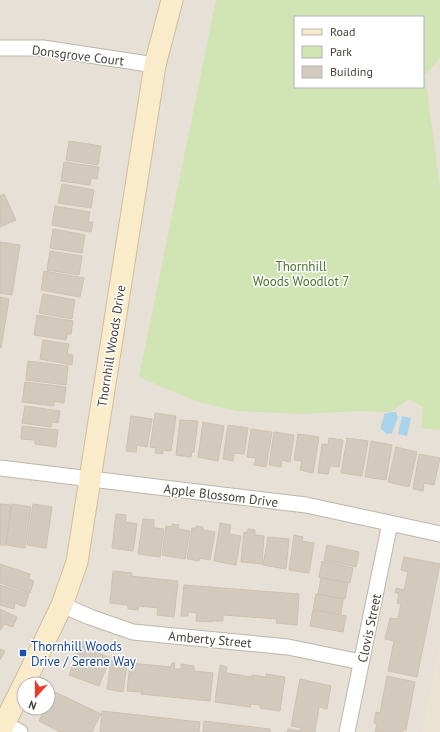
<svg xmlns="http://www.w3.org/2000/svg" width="440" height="732" font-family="'PT Sans',sans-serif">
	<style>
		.residential { fill: #e6e0d6; fill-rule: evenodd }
		.education { fill: #eae3d3 }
		.green { fill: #d0e4b4; fill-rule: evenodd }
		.water { fill: #a9d3ea }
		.building { fill: #d3cabe; stroke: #cdc1b2 }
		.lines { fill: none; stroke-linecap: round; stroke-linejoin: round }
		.street-casing { stroke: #bdb6ab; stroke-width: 17 }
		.secondary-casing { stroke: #cfbe9b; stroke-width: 23 }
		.street { stroke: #fff; stroke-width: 15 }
		.secondary { stroke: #faecca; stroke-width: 21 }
		.transit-dot { fill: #1a4fb4; stroke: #fff; stroke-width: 1.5 }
		.labels { text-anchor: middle; stroke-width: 3; stroke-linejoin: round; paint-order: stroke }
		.street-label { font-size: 13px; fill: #453f37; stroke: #fff }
		.park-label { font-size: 13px; fill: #4c722f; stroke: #fff }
		.transit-label { font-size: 13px; fill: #164399; stroke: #fff; text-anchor: start }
	</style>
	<rect width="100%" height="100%" fill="#f2efe8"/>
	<!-- residential -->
	<path class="residential" d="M0,0H440V732H0ZM295,17H423V87H295ZM24,684H48V708H24Z"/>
	<!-- education -->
	<path class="education" d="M440,642V732H422Z"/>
	<!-- green -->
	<path class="green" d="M216,0H440V58L425,75L440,188V430L421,428L423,407L409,399L390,412L357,411L304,414L237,411L198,402L139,377ZM295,17H423V87H295Z"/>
	<!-- water -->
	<path class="water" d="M392,412H396L398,417L392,433L387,434L381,429C381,423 384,419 384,414Z
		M402,416L411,418L407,436L398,434Z"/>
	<!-- building -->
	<path class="building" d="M69,141L101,146L98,165L66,160Z
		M64,162L99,167L97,179L91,178L90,185L61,181Z
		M62,184L94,190L91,208L58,203Z
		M4,194L16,220L0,227V196Z
		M55,206L90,212L88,222H93L91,232L52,225Z
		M53,229L85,235L82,253L50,248Z
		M0,242L20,245L12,295L0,293Z
		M50,251L82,256L79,275L47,270Z
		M44,271L84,278L80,297L41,290Z
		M43,294L75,300L72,319L39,313Z
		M0,297L9,299L1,348L0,347Z
		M37,315L73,321L71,334H67L66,340L34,335Z
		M43,340L69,344L67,354L73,355L72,365L40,359Z
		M28,361L68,366L66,385L26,380Z
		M25,382L66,387L64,403L54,401V406L22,402Z
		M25,406L60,411L58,423L52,422L51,427L22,423Z
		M155,413L176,416L171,451L163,450V454L155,453L156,448L150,447Z
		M131,416L152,419L147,447L137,445L136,452L126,451Z
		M180,420L198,421L194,452H192L191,457L176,455Z
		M203,422L224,426L218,461L198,457Z
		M228,425L248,428L244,454L234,453L233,461L223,459Z
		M22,426L58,430L56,447L35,444V440L21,439Z
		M251,429L272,432L266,467L254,465L256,458L247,457Z
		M274,432L294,435L290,462L282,460L281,467L269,465Z
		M298,434L319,437L313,473L300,470L302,461L294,460Z
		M329,438L343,440L339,467L330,466L328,474L318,473L322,444L328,445Z
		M347,438L368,441L362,476L341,473Z
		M371,441L392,445L386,480L365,477Z
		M396,447L417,452L409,487L388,482Z
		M419,454L440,458L434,485L424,483L423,491L413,489Z
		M0,504L11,505L6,545H0Z
		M12,504L31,507L25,548L6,545Z
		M33,504L52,507L46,548L27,545Z
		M116,514L126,515V522L137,524L133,551L112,548Z
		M143,519L154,520V528L164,529L160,557L138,554Z
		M220,523L231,525L229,534L241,536L236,565L214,561Z
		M172,524L179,525L178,529L190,531L185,559L162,555L166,526L172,527Z
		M196,526L203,527V530L215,532L210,560L200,558L199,561L187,559L192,528H196Z
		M248,529L255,530V535L264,536L262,564L241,562L244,532L247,533Z
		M294,535L303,537L302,541L314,543L309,573L289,570Z
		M268,537L289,539L286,569L263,565Z
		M327,545L359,552L356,567L324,560Z
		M404,557L440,564L417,677L388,671L394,641L385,639L390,618L398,619L401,604L397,603L399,593H395L396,588L404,590L408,572L401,570Z
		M322,561L353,568L350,583L319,577Z
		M0,564L30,574L29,579L34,581L30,593L0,583Z
		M113,571L132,573L131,576L178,581L174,617L157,615L158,608L139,606L138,610L128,609V605L110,603Z
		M321,578L348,583L345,599L318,594Z
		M0,585L29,594L25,607L15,603L14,609L0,605Z
		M184,585L299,594L297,625L276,623L277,619L223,615V621H212V622L196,621L197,613L188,612V616H181Z
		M316,594L343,599L341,614L313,609Z
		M0,609L17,617L13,627L4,624L1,630L0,629Z
		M313,610L346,616L343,632L310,626Z
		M82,641L90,645L89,649L110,658L99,686L69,675Z
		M0,649L5,651L0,660Z
		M117,658H121V663L127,664L123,692L107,689L111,661L116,662Z
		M130,663L171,667L172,663H175L174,669H181V664L194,666V671L213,673L210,701L141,694L142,692L127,691Z
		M220,665L227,667L226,673L252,677V675L266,677V674L285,677L280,711L260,708V705L251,704L250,707L215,702Z
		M387,676L415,682L406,730L403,729V732H375L377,724L374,723L376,712L380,713Z
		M300,679L331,686L327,709L319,707L315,732H287L288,729L300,731L301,728L291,726Z
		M53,691L101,714L92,732H60L39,721L45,708H48V702Z
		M102,711L200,722L199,732H100Z
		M204,721L270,729V732H203Z"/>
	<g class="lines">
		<defs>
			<path id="street" d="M0,48H43L155,65
				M0,468L306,505L440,534
				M62,605L90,617L133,632L288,647L361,662
				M0,721L20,732
				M347,732L390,523"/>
			<path id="secondary" d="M24,684L62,605L77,562L155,65L172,0
				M0,732L24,684"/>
		</defs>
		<!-- street casing -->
		<use href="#street" class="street-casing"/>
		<!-- secondary casing -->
		<use href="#secondary" class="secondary-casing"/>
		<!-- street -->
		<use href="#street" class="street"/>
		<!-- secondary -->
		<use href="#secondary" class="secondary"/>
	</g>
	<!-- markers -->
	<rect class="transit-dot" x="19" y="649" width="8" height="8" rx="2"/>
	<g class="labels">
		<!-- street labels -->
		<g class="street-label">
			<text transform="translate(78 55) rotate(7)" y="5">Donsgrove Court</text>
			<text transform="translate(111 346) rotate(-81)" y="5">Thornhill Woods Drive</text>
			<text transform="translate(221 495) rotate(7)" y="5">Apple Blossom Drive</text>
			<text transform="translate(369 628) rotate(-78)" y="5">Clovis Street</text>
			<text transform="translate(210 639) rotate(5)" y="5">Amberty Street</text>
		</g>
		<!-- park labels -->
		<g class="park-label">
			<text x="301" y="271">Thornhill<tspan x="301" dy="15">Woods Woodlot 7</tspan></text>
		</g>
		<!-- transit labels -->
		<g class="transit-label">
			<text x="31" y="651">Thornhill Woods<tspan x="31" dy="15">Drive / Serene Way</tspan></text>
		</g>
	</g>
	<!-- legend -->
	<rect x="294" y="16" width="130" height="72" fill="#ffffff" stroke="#b5b2af"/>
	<rect x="302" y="29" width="20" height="6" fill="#faecca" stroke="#b5b2af"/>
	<text x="330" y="36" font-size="12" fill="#453f37">Road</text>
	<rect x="302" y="46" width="20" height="12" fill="#d0e4b4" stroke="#b5b2af"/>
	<text x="330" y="56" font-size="12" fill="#453f37">Park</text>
	<rect x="302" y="66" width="20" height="12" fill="#d3cabe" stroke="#b5b2af"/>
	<text x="330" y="76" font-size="12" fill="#453f37">Building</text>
	<!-- north arrow -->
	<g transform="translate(36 696) rotate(201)"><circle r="19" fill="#ffffff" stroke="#b5b2af"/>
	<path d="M0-3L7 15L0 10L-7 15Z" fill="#e93b28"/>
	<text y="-6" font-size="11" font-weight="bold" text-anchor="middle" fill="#453f37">N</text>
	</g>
</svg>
